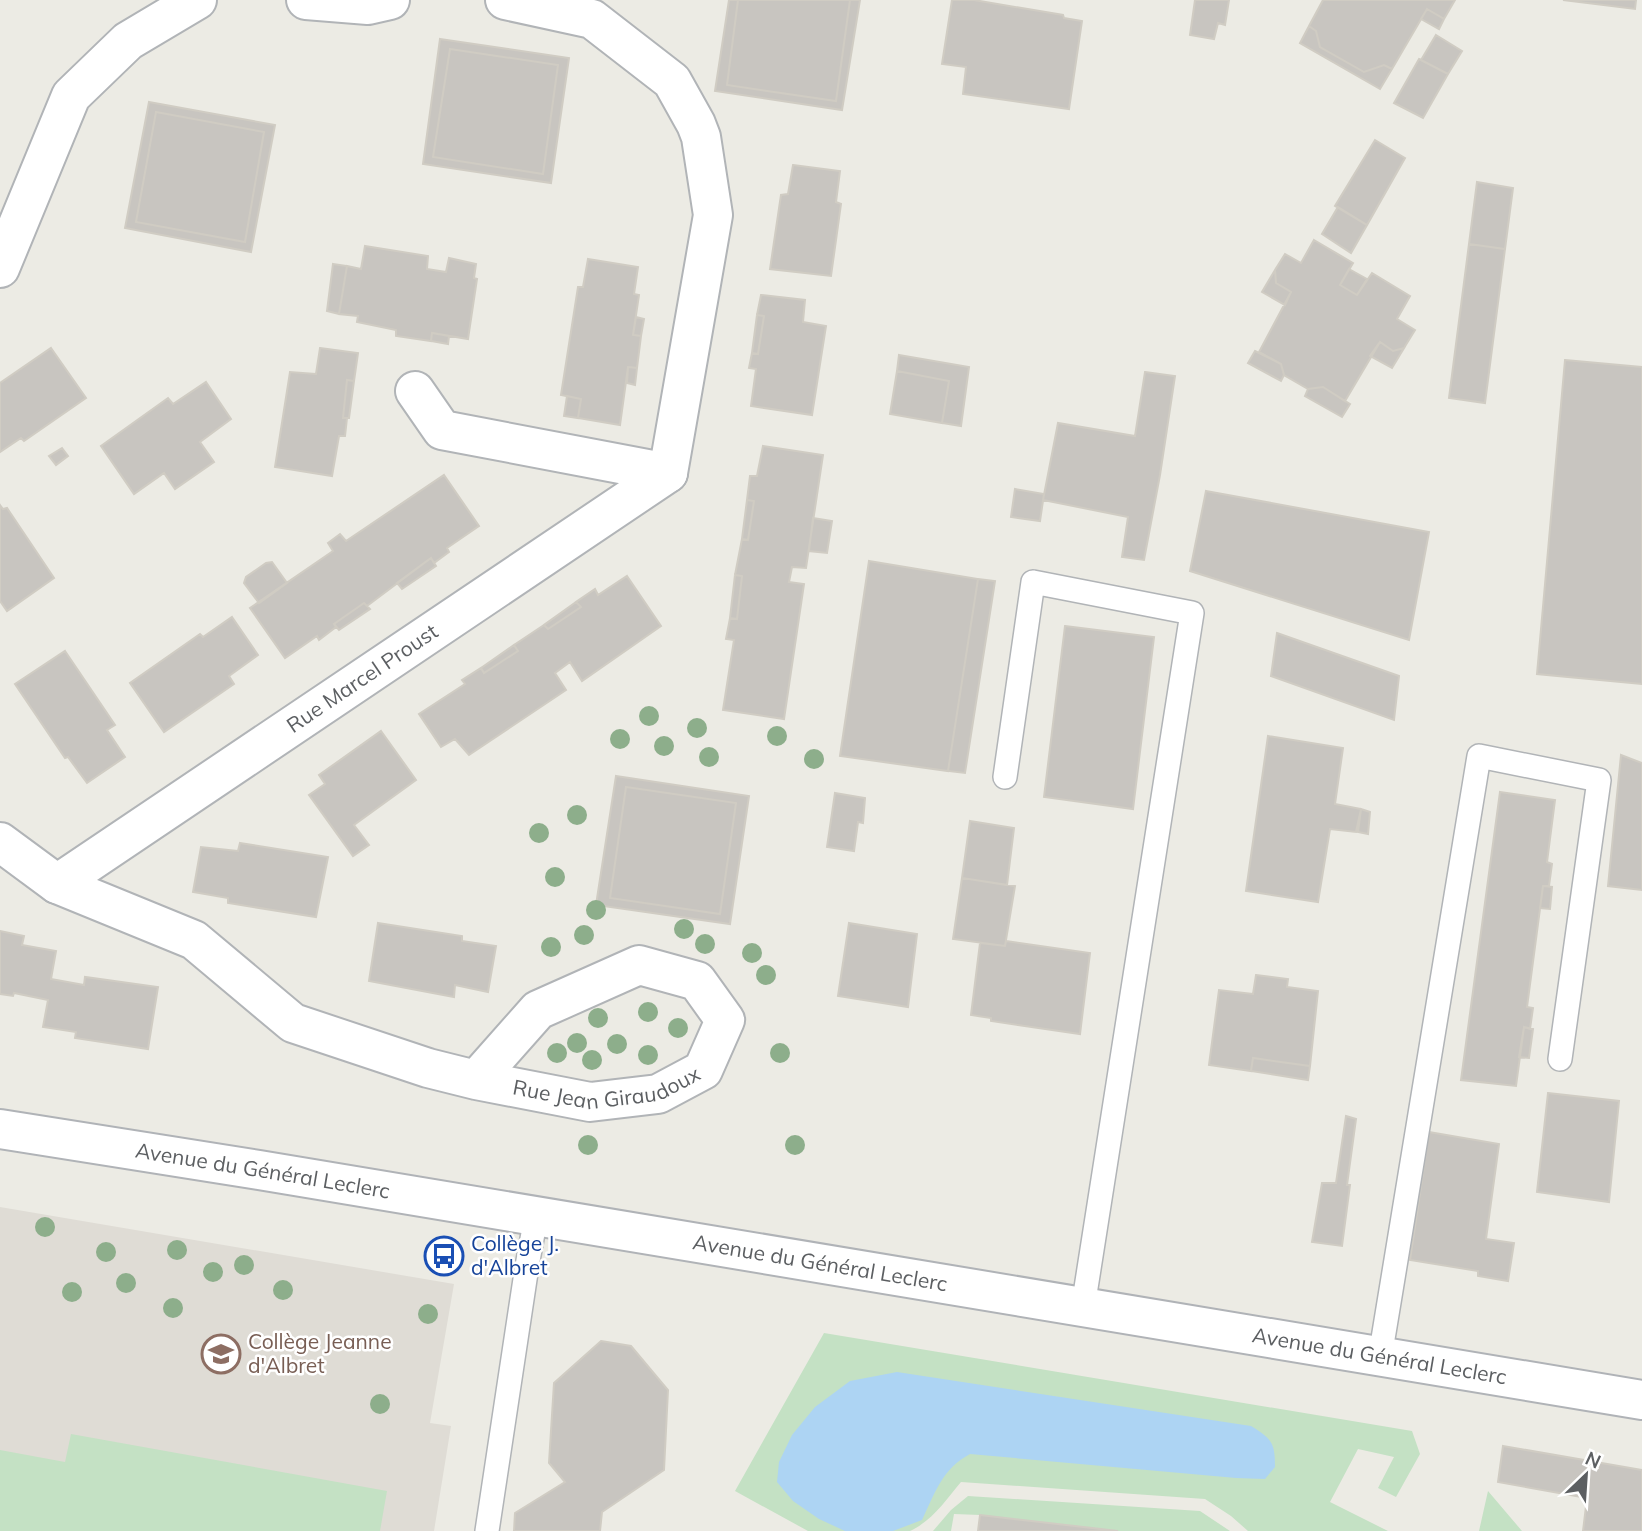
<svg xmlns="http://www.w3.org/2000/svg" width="1642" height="1531" font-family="Mulish,sans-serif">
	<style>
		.education { fill: #dfdcd5 }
		.green { fill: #c4e1c4 }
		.water { fill: #add4f3 }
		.building { fill: #c8c5c0; stroke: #d0ccc3; stroke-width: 2; fill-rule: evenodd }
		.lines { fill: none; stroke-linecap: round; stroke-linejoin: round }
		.service-casing { stroke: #b1b4b7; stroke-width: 26 }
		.minor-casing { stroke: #b1b4b7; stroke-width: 42 }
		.secondary-casing { stroke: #b0b3b7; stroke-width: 42 }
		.service { stroke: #fff; stroke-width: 23 }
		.minor { stroke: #fff; stroke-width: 38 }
		.secondary { stroke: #fff; stroke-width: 38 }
		.tree { fill: #8dae8b }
		.labels { text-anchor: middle; stroke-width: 5; stroke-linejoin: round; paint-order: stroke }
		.street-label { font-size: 21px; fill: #5c5f62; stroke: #fff }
		.transit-label { font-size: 21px; fill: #164399; stroke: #fff; text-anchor: start }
		.education-label { font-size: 21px; fill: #785e54; stroke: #fff; text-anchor: start }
	</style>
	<rect width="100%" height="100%" fill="#ecebe4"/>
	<!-- education -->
	<path class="education" d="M0,1207L454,1284L430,1423L451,1426L434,1531H0Z"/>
	<!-- green -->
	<path class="green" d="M824,1333L1412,1431L1420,1454L1396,1497L1378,1488L1394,1457L1358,1449L1330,1502L1388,1531H1248L1231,1516L1205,1499L961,1482C946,1500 932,1521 910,1531H808L735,1491Z
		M71,1434L387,1491L380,1531H0V1450L65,1462Z
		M1488,1491L1522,1531H1479Z
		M968,1496L1200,1511L1230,1531H1118L980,1515L954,1514L951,1531H933L951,1510Z"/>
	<!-- water -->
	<path class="water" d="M897,1372L1251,1426C1272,1439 1275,1443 1275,1467L1265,1479L1236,1478L970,1454C942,1469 935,1493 922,1520L893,1531H845L819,1519L793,1501L777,1482L779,1462L792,1435L815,1407L850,1381Z"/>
	<!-- building -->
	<path class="building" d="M729,0H738L727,85L836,101L850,0H860L842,110L715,91Z
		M738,0H850L836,101L727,85Z
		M952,0H974L1063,15L1064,18L1082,21L1069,109L963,94L966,67L942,64Z
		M1195,0H1229L1225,25L1218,23L1214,39L1190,35Z
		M1323,0H1455L1444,19L1427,9L1392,69L1384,65L1364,72L1320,47L1316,31L1309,26Z
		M1563,0H1636L1635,9Z
		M1427,9L1444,19L1439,29L1421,19Z
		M1309,26L1316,31L1320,47L1364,72L1384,65L1392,69L1380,89L1300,43Z
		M1436,35L1462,51L1448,74L1421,60Z
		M440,39L569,58L551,183L423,164ZM450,49L558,65L543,174L433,157Z
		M450,49L558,65L543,174L433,157Z
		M1419,59L1448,74L1423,118L1394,103Z
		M149,102L275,125L251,252L125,228ZM156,112L264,132L245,242L136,222Z
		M156,112L264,132L245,242L136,222Z
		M1375,140L1405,158L1367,225L1335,206Z
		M793,165L840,171L836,202L841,204L831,276L770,269L781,195L788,194Z
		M1477,182L1513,188L1505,249L1469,244Z
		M1338,207L1367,225L1351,253L1322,234Z
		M1314,240L1353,263L1340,285L1357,295L1372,273L1410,296L1397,319L1415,330L1404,348L1393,351L1380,342L1345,401L1323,387L1308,389L1284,375L1281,364L1259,352L1291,292L1276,283L1275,270L1285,254L1301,263Z
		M1469,244L1505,249L1485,403L1449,398Z
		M365,246L428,256L427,269L446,272L449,258L476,264L474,278L477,279L468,339L432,333L431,341L396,336V330L357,322L358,316L339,314L347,266L361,269Z
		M588,259L638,267L634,294L639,295L633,335L641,336L637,368L628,367L620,425L578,418L581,399L561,395L578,287H583Z
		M333,264L347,266L339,314L327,311Z
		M1349,269L1367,279L1357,295L1340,285Z
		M1275,270L1276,283L1291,292L1285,305L1262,292Z
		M761,295L805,300L803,322L826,326L812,415L751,406L756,369L749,368L752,353L758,354L764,316L757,315Z
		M757,315L764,316L758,354L752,353Z
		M636,317L644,319L641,336L633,335Z
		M432,333L449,336L448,344L431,341Z
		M1380,342L1393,351L1404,348L1392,368L1370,356Z
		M51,348L86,398L24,441L21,438L0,452V383Z
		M320,348L358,353L354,381L347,380L343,418H347L345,436H339L332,476L275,467L290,372L316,374Z
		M1255,351L1281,364L1284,375L1281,381L1248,363Z
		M899,355L969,367L961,426L942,423L949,381L897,371Z
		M1565,360L1642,367V684L1537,674Z
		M628,367L637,368L635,385L627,383Z
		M897,371L949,381L942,423L890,414Z
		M1145,372L1175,376L1160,475L1144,560L1122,557L1128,517L1043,500L1058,423L1135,436Z
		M347,380L354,381L349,418H343Z
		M206,382L231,419L200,442L214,462L175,489L164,473L134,494L101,446L168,398L173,404Z
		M1323,387L1350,404L1342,417L1305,396L1308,389Z
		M567,396L581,399L578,418L564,416Z
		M763,446L823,455L806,568L792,567L789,582L804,584L784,719L723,710L734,640L726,639L730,618L737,619L742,576L735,575L742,539L748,540L754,501L747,500L750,476H757Z
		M62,448L68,456L56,465L49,456Z
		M444,475L479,526L447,548L449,552L434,563L431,558L367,606L364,603L334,624L336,627L319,640L317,636L285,658L250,608L333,551L328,543L340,534L346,541Z
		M1015,489L1044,494L1040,521L1011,517Z
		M1206,491L1429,532L1409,640L1190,571Z
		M747,500L754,501L748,540L742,539Z
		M0,505L3,509L7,508L54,578L7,611L0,601Z
		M813,518L832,521L827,553L809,551Z
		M431,558L436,566L402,589L397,583Z
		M869,561L978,579L948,771L840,756Z
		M272,562L287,583L259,603L244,583L246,577L266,563Z
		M735,575L742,576L737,619L730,618Z
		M627,576L661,626L582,681L570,662L555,673L566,690L469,755L455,739L441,747L419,714L465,684L462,680L481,668L484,673L518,651L514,645L544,625L548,629L581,607L576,602L595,589L598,595Z
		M978,579L995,581L965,773L948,771Z
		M576,602L581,607L548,629L544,625Z
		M364,603L370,609L339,630L334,624Z
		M232,617L258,655L229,676L234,684L164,732L130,683L200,634L203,637Z
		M1065,626L1154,637L1133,809L1044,797Z
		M1277,633L1399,676L1394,720L1271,676Z
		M514,645L518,651L484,673L481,668Z
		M65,651L115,725L107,730L125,757L87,783L68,757L65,758L15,684Z
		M381,731L416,780L354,825L369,845L353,856L309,795L325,784L319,775Z
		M1268,736L1343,748L1335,804L1361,809L1356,832L1330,829L1318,902L1246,891Z
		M1621,755L1642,763V890L1608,886Z
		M616,776L749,796L730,924L596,905ZM626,787L736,803L720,914L610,898Z
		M626,787L736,803L720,914L610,898Z
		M1500,792L1555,800L1547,862L1552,864L1549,886H1543L1527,1007L1533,1008L1530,1029L1524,1027L1516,1086L1461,1080Z
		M835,793L865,798L863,823L858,822L854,851L827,847Z
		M1361,809L1370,812L1368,834L1358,832Z
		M970,821L1014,828L1007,885L962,878Z
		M240,843L328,857L316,917L228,903V898L193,892L201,847L238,851Z
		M962,878L1015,886L1005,946L953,939Z
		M1543,886L1552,887L1550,909L1540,908Z
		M378,923L462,936V941L496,946L488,992L455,985L454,997L369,981Z
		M849,923L917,934L908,1007L838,996Z
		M0,931L24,936L22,945L56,951L51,979L84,985L85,977L158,987L148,1049L75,1038L76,1032L43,1027L48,1000L14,993L13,996L0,994Z
		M1006,941L1090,953L1080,1034L991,1021V1018L971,1015L980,943L1005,946Z
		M1256,975L1288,979L1287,987L1318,991L1310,1066L1253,1058L1251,1071L1209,1065L1219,990L1253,994Z
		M1524,1027L1533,1029L1529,1058L1519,1057Z
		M1253,1058L1310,1066L1308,1080L1251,1071Z
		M1548,1093L1619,1101L1609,1202L1537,1192Z
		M1346,1116L1356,1119L1347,1185H1350L1342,1246L1312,1242L1322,1183H1336Z
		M1429,1132L1499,1144L1486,1239L1514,1243L1508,1281L1478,1276V1271L1410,1260Z
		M601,1341L631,1346L668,1390L664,1470L602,1512L600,1531H514L515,1513L565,1482L549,1463L554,1383Z
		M1503,1446L1642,1470V1531H1583L1587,1498L1498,1482Z
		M980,1515L1118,1531H978Z"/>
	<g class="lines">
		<defs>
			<path id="service" d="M1005,777L1033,582L1192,613L1083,1307
				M1380,1357L1479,756L1599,780L1560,1059
				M487,1531L527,1266L536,1217"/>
			<g id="minor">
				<path d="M306,0L368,5L390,0"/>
				<path d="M0,268L71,96L128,41L197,0"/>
				<path d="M415,391L442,430L668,473"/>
				<path id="s1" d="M0,842L57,884L194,940L293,1023L428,1068L476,1080L590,1102L658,1094L703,1070L725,1020L697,981L639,965L538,1010L476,1080"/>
				<path id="s2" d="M57,884L668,473L713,215L701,137L696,124L672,81L592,19L505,0"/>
			</g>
			<g id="secondary">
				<path id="s3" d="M0,1129L259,1170L1642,1400"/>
			</g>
		</defs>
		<!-- service casing -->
		<use href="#service" class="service-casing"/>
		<!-- minor casing -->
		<use href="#minor" class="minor-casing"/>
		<!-- secondary casing -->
		<use href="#secondary" class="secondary-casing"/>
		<!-- service -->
		<use href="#service" class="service"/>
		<!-- minor -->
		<use href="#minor" class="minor"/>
		<!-- secondary -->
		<use href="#secondary" class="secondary"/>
	</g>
	<!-- trees -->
	<g class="tree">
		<circle cx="649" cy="716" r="10"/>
		<circle cx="697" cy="728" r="10"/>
		<circle cx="777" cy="736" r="10"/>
		<circle cx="620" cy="739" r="10"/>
		<circle cx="664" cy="746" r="10"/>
		<circle cx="709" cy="757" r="10"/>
		<circle cx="814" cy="759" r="10"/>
		<circle cx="577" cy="815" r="10"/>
		<circle cx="539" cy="833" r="10"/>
		<circle cx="555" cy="877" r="10"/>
		<circle cx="596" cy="910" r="10"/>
		<circle cx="684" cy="929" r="10"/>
		<circle cx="584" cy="935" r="10"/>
		<circle cx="705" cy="944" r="10"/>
		<circle cx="551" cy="947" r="10"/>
		<circle cx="752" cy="953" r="10"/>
		<circle cx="766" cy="975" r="10"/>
		<circle cx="648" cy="1012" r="10"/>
		<circle cx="598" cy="1018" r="10"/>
		<circle cx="678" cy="1028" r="10"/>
		<circle cx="577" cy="1043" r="10"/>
		<circle cx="617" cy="1044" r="10"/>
		<circle cx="557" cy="1053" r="10"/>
		<circle cx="780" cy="1053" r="10"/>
		<circle cx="648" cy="1055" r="10"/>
		<circle cx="592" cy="1060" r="10"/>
		<circle cx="588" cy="1145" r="10"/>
		<circle cx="795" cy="1145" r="10"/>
		<circle cx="45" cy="1227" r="10"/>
		<circle cx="177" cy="1250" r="10"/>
		<circle cx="106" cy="1252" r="10"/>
		<circle cx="244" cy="1265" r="10"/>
		<circle cx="213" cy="1272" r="10"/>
		<circle cx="126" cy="1283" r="10"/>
		<circle cx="283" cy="1290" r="10"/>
		<circle cx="72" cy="1292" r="10"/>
		<circle cx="173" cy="1308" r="10"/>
		<circle cx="428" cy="1314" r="10"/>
		<circle cx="380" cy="1404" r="10"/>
	</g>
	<!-- icons -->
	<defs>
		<symbol id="bus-ring" viewBox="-11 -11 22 22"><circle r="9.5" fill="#fff" stroke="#1a4fb4" stroke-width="1.5"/><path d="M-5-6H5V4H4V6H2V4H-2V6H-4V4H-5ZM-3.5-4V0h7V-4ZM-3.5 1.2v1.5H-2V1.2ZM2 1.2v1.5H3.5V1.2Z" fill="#1a4fb4"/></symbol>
		<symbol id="school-ring" viewBox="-11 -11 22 22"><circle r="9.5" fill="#fff" stroke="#8d6e63" stroke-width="1.5"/><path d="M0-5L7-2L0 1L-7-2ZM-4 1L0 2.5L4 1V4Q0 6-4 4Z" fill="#8d6e63"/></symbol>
	</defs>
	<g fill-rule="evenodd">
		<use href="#bus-ring" x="422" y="1234" width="44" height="44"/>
		<use href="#school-ring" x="199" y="1332" width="44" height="44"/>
	</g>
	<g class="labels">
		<!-- street labels -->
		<g class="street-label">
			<text dy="7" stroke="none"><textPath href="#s2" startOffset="368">Rue Marcel Proust</textPath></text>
			<text dy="7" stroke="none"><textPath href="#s1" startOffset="674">Rue Jean Giraudoux</textPath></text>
			<text dy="7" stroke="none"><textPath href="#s3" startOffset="266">Avenue du Général Leclerc</textPath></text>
			<text dy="7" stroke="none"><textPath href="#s3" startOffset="831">Avenue du Général Leclerc</textPath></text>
			<text dy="7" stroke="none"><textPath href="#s3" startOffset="1398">Avenue du Général Leclerc</textPath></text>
		</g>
		<!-- transit labels -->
		<g class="transit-label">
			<text x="471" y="1251">Collège J.<tspan x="471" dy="24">d'Albret</tspan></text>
		</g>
		<!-- education labels -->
		<g class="education-label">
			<text x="248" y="1349">Collège Jeanne<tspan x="248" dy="24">d'Albret</tspan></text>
		</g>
	</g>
	<!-- north arrow -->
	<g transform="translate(1586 1475) rotate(25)" stroke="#ffffff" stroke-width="5" paint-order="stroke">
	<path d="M0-5L12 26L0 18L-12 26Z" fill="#5c5f62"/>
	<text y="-10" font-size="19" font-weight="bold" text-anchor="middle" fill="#5c5f62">N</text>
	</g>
</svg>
